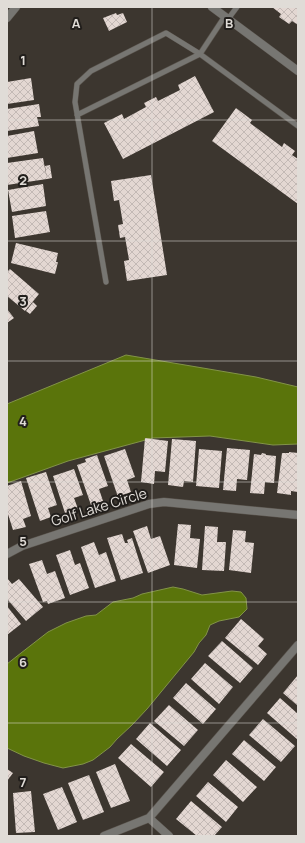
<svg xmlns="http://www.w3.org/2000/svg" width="305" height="843" font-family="Manrope,sans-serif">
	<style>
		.water { fill: #5a740b; stroke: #829348 }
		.building { fill: url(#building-cross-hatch) }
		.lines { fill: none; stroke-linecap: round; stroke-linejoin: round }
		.service-casing { stroke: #5a544d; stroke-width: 6 }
		.minor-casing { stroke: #5a544d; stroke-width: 9 }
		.service { stroke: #777672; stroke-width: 5 }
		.minor { stroke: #777672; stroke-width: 8 }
		.grid { fill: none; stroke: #e0dcd7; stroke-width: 1; stroke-opacity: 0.55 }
		.labels { text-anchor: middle; stroke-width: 4; stroke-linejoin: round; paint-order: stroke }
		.street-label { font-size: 14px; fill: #e0dcd7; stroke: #211e1b }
		.grid-label { font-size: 13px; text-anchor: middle; font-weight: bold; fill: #e0dcd7; stroke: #211e1b; stroke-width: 4; stroke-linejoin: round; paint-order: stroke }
	</style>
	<defs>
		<pattern id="building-cross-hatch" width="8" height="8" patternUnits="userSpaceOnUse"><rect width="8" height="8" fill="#e3d7d2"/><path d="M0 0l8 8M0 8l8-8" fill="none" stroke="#c3b9b5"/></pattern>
	</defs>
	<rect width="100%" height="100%" fill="#3c362f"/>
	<!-- water -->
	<path class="water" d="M126,355L256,377L298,387V444L273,445L210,436L153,438L68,461L7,483V404Z
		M173,587L183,589L202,595L232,591L241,592L246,598L247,609L239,617L219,621L210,625L206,635L199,643L194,652L147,709L132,725L117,739L110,747L93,760L83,764L63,768L44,763L24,756L7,748V664L21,653L48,632L66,623L86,616L96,615L113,602L133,598L142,594Z"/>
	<!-- building -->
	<path class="building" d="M272,7H298V25L292,21L289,24L279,17L281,14Z
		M116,13L117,15L123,13L127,22L109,31L103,18Z
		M195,76L214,112L123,159L104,123L122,114L124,119L146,107L144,103L156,97L158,101L180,90L178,85Z
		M31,78L34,100L7,104V82Z
		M39,104L41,117H37L39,126L7,131V109Z
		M236,108L252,120L250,123L282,147L284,143L295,151L292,155L298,159V204L212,141Z
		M34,131L38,153L7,158V136Z
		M43,158L47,179L7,185V163Z
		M50,165L52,178L47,179L45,166Z
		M151,175L167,275L127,281L124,261L129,260L125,237L120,238L118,225L123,224L119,200L114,201L111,181Z
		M43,184L46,206L12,212L8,190Z
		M46,211L50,232L15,238L12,216Z
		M16,243L58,253L56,262H58L55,274L11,263Z
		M10,269L39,294L25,311L7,296V272Z
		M33,302L37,306L30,314L26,311Z
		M7,309L14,318L7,323Z
		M145,438L168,441L165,472L155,471L154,484L141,482Z
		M172,439L196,441L193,482L184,481L183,487L168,485Z
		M227,448L250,450L247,480L237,479L236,491L223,490Z
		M125,449L135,477L127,480L131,492L118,497L104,456Z
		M199,449L222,451L219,488L196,486Z
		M289,452L298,453V492L291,491V495L277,493L282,453H289Z
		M262,453L266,454V455L276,456L274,483L265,482L264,494L250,493L254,454L261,455Z
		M97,455L108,486L99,489L103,501L91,505L77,465L86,462L85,459Z
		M74,469L83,495L74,498L78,509L65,513L53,476Z
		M46,472L57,505L48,508L51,517L40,521L26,478Z
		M21,481L31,516L23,519L26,527L13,530L7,511V486Z
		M178,524L191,525L190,538L200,539L197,568L174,565Z
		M147,526L151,539L160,536L170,565L148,573L133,531Z
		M205,526L218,527L217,542H226L224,571L202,570Z
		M233,530L246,531L245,542L254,543L251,573L229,570Z
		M122,534L125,543H128L127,540L132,538L143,573L121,580L107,538Z
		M94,542L99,555L106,552L116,581L95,588L81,547Z
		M70,550L75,565L80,563L89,588L70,595L56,555Z
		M42,560L47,574L55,571L65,598L48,604L47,601L43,602L29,564Z
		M7,578L12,584L19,579L43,607L26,621L7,599Z
		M7,606L21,624L7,635Z
		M241,619L264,639L258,646L267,654L258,665L225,638Z
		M222,641L253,668L240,683L208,656Z
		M205,663L233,687L219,704L191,679Z
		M298,675V706L283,693Z
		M186,683L216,709L203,724L173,698Z
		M280,698L298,714V740L267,713Z
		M169,705L198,730L184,746L154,721Z
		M263,719L295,746L281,762L249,735Z
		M150,723L181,750L167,766L136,739Z
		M244,740L276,767L264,781L232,754Z
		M131,744L164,772L151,787L118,758Z
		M226,760L257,787L243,802L213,775Z
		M115,764L130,801L111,808L96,772Z
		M7,769L13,773L7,781Z
		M89,775L104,812L83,820L68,783Z
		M208,782L238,807L226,822L196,796Z
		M62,787L77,822L58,830L43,794Z
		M31,791L35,832L16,833L13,793Z
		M191,801L222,827L214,836H197L176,819Z"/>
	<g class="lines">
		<defs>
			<path id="service" d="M225,16L200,54L298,126
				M228,19L237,7
				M77,115L200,54
				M106,282L75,102L77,84L91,71L166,33L200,54"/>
			<path id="minor" d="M212,7L298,71
				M7,18L16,7
				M7,554L22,546L149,504L164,502L298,515
				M149,818L169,836
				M104,836L149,818L298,645"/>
		</defs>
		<!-- service casing -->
		<use href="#service" class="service-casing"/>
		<!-- minor casing -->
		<use href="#minor" class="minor-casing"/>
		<!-- service -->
		<use href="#service" class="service"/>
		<!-- minor -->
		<use href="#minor" class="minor"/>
	</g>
	<!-- grid -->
	<path class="grid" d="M152,7V836M7,120H298M7,241H298M7,361H298M7,482H298M7,602H298M7,723H298"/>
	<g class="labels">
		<!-- street labels -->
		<g class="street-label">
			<text transform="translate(99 507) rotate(-17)" y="5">Golf Lake Circle</text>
		</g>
	</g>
	<g class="grid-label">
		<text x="76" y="28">A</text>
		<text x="229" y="28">B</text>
		<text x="23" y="65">1</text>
		<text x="23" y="185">2</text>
		<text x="23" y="306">3</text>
		<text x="23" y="426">4</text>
		<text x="23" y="546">5</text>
		<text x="23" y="667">6</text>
		<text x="23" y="787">7</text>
	</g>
	<!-- border -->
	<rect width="305" height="843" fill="none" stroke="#e0dcd7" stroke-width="16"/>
</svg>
